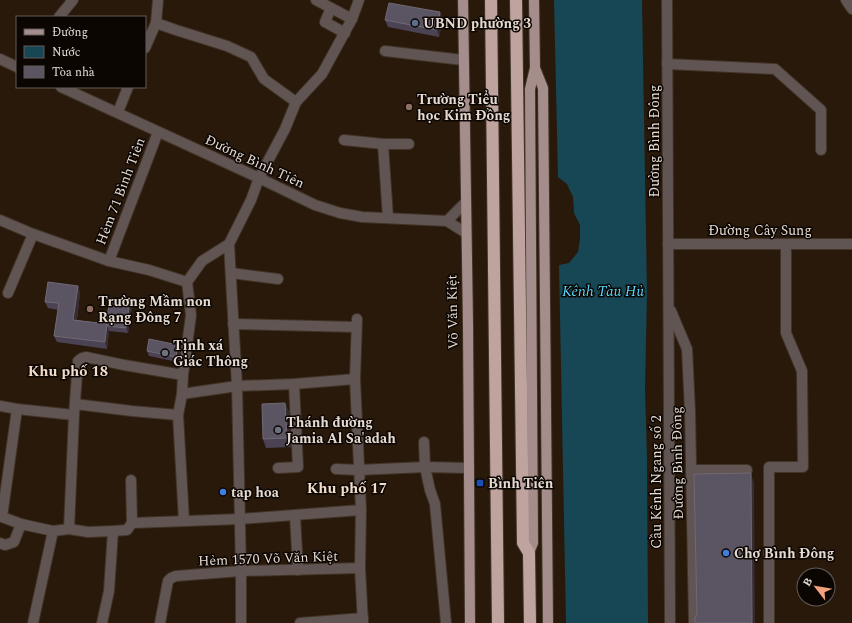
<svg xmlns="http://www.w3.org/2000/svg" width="852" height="623" viewBox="0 0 852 623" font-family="Spectral,serif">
  <rect width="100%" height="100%" fill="#28190b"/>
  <path fill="#174654" d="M554,0H642L647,293L645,389L647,459L648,623H566L559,265L569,263L578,252L580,239V225L574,213L573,197L567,184L558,177Z"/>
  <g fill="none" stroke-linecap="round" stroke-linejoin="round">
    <g stroke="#423427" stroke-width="12">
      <g id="minor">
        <path d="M316,0L352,19"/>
        <path d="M667,0L670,623"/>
        <path d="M846,0L852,9"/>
        <path d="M331,8L325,22L345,33"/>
        <path d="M59,17L73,0"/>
        <path d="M156,23L176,30L227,46L251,57L264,79L296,102"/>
        <path d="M145,48L156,23L158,0"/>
        <path d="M385,51L463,60"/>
        <path d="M0,59L17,67"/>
        <path d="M667,64L775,69L821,110V150"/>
        <path d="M61,87L259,178L315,205L340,213L362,217L447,221L466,233"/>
        <path d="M118,112L128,87"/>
        <path d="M344,140L383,144H409"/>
        <path d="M383,144L388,218"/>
        <path d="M0,220L33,234L109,261L149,270L187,282"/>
        <path d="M447,221L465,203"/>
        <path d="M668,244H852"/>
        <path d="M109,261L158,132"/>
        <path d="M231,273L278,279"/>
        <path d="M8,293L33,234"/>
        <path d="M671,311L687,349L690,411L694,623"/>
        <path d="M357,319L355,379L361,510L360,568L363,623"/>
        <path d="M233,324L356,327"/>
        <path d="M182,394L237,386L294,384L355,379"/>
        <path d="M75,404L132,411L178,415"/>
        <path d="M0,406L17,409L74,415"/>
        <path d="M17,409L2,517L21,524L53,531L69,529L88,532L113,531L127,530L132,523L240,519L361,510"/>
        <path d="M424,442L425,467L430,490L435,504L446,623"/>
        <path d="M278,468L298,467L294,384"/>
        <path d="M336,469L359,470L425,467L469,468"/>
        <path d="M691,470H747"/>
        <path d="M131,480L132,523"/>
        <path d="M295,515L298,570"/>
        <path d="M184,521L178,415L182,394L183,375L191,315L187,282L202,261L229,244"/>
        <path d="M69,529L74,415L78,361L82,358L86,357L124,365L183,375"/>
        <path d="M0,543L5,545L14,542L21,524"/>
        <path d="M33,623L53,531"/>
        <path d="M102,623L109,591L113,531"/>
        <path d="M160,623L168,581L171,578L176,576L241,571L360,568"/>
        <path d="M241,623V571L237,386L229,244L251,200L259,178L285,129L296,102L322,74L352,19L359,0"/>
        <path d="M300,623L363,618"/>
        <path d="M769,623V467H803L802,371L786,333V244"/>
      </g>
    </g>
    <g stroke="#423427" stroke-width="12">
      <g id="major">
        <path d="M463,0L468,324L470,623"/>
        <path d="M535,68L543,88L548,623"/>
        <path d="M529,553L533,543L530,89L535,68L534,0"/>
      </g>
    </g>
    <g stroke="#423427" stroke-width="14">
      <g id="highway">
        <path d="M491,0L498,623"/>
        <path d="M516,0L523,543L529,553L530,623"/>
      </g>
    </g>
    <use href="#minor" stroke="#605553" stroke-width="10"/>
    <use href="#major" stroke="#a48d8a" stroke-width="10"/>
    <use href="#highway" stroke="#bfa39f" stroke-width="12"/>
  </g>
  <g fill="#4b4354">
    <path d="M440,12L443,19L439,37L388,27L385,20Z"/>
    <path d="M78,286L80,293L77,320L106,324L132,306L128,333L109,331L107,349L57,342L54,336L58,310L48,308L45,302Z"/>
    <path d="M180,350L178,362L149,356L147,351Z"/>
    <path d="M285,403L289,412L291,447L266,448L263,439Z"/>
  </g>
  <g fill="#362c31">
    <path d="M440,12L443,19L439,37L437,30Z"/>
    <path d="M78,286L80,293L76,327L73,320Z"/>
    <path d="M130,301L132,306L128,333L126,328Z"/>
    <path d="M107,324L109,331L107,349L105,342Z"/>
    <path d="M178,345L180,350L178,362L176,357Z"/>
    <path d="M285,403L289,412L291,447L287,438Z"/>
    <path d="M751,473L754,483L755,623H752Z"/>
  </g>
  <g fill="#5b5462" stroke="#716974">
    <path d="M389,3L440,12L437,30L385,20Z"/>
    <path d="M48,282L78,286L73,320L107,324L105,342L54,336L59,303L45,302Z"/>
    <path d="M110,298L130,301L126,328L108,326L106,324Z"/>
    <path d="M149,339L178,345L176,357L147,351Z"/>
    <path d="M285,403L287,438L263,439L262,404Z"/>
    <path d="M751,473L752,623H695V618L697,614L694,474Z"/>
  </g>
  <circle fill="#5c6f8a" stroke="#0c0603" stroke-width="1.5" cx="415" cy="23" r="4"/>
  <g fill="#8d6e63" stroke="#0c0603" stroke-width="1.5">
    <circle cx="409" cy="107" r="4"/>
    <circle cx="90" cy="309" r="4"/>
  </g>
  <g fill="#6b7280" stroke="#0c0603" stroke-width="1.5">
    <circle cx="165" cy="353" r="4"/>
    <circle cx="278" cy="430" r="4"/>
  </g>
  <rect fill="#1a4fb4" stroke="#0c0603" stroke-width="1.5" x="476" y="479" width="8" height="8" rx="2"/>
  <g fill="#3f7fe0" stroke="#0c0603" stroke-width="1.5">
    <circle cx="223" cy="492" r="4"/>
    <circle cx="726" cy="553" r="4"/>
  </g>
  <g text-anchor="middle" stroke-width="3" stroke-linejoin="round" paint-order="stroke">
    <g font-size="14" font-weight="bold" fill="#e5dbd2" stroke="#0c0603" text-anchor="start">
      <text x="423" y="28">UBND phường 3</text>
      <text x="417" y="104">Trường Tiểu<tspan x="417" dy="16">học Kim Đồng</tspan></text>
      <text x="98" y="306">Trường Mầm non<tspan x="98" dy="16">Rạng Đông 7</tspan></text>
      <text x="173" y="350">Tịnh xá<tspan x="173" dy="16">Giác Thông</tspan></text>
      <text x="286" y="427">Thánh đường<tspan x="286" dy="16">Jamia Al Sa'adah</tspan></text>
      <text x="488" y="488">Bình Tiên</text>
      <text x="231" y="497">tap hoa</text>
      <text x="734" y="558">Chợ Bình Đông</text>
    </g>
    <g font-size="14" fill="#e5dbd2" stroke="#0c0603">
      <text transform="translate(654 141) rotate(-90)" y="5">Đường Bình Đông</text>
      <text transform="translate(255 161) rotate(25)" y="5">Đường Bình Tiên</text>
      <text transform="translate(120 191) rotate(-69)" y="5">Hẻm 71 Bình Tiên</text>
      <text x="760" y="235">Đường Cây Sung</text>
      <text transform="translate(452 312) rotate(-91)" y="5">Võ Văn Kiệt</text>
      <text transform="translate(677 463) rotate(-91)" y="5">Đường Bình Đông</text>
      <text transform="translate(656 482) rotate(-90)" y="5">Cầu Kênh Ngang số 2</text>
      <text transform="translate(268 558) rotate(-2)" y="5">Hẻm 1570 Võ Văn Kiệt</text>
    </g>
    <g font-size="15" font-style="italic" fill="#56d6fa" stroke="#0c0603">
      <text x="603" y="296">Kênh Tàu Hủ</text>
    </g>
    <g font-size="15" font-weight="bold" fill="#f1ddcb" stroke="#0c0603">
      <text x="68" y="376">Khu phố 18</text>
      <text x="347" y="493">Khu phố 17</text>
    </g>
  </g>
  <rect x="16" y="16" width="130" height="72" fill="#0c0603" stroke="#635b56"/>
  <rect x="24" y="29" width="20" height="6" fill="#a48d8a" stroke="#635b56"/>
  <text x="52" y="36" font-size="12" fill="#e5dbd2">Đường</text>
  <rect x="24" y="46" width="20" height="12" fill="#174654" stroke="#635b56"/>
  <text x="52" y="56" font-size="12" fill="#e5dbd2">Nước</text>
  <rect x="24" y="66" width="20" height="12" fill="#5b5462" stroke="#635b56"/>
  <text x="52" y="76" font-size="12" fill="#e5dbd2">Tòa nhà</text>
  <g transform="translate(816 587) rotate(301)"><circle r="19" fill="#0c0603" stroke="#635b56"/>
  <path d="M0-3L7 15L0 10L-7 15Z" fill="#f2a17e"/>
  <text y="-6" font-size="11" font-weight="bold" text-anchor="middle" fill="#e5dbd2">B</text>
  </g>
</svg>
